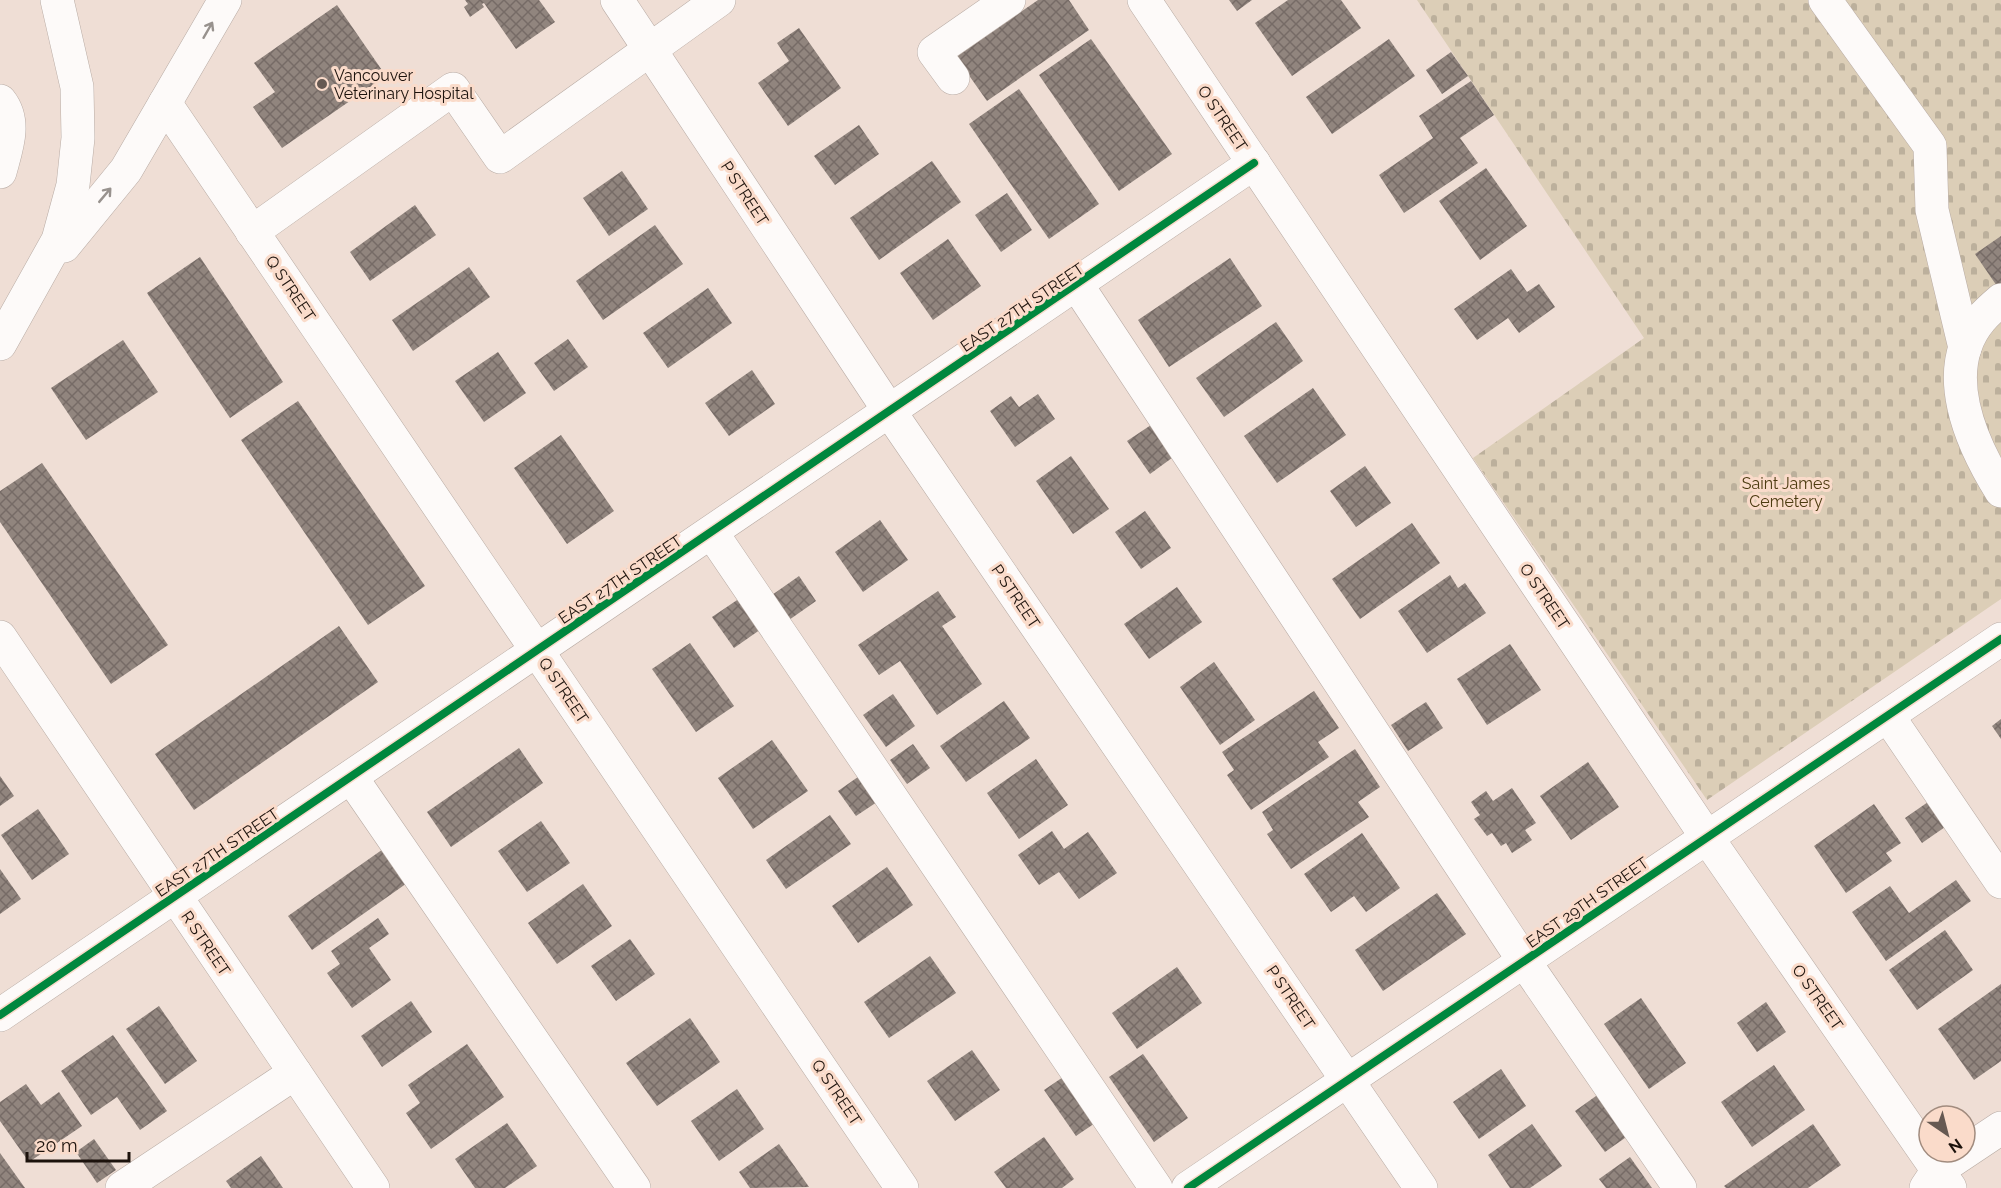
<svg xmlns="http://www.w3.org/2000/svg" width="2001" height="1188" viewBox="0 0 2001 1188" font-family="Raleway,sans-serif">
  <defs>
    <pattern id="cemetery-stones" width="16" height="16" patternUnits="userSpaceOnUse" patternTransform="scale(1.5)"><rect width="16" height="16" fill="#dcceb7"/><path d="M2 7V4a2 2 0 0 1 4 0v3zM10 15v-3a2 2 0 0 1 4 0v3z" fill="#bcb09c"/></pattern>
    <pattern id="building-cross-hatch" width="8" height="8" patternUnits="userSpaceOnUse" patternTransform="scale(1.5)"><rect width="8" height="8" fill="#91857e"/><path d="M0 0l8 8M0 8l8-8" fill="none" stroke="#766b66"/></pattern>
  </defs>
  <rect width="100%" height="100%" fill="#efded5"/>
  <path fill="url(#cemetery-stones)" d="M1417,0H2001V599L1707,800L1473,458L1644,338Z"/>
  <g fill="url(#building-cross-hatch)">
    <path d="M465,0H539L555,22L516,49L484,3L482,4L484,7L470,17L464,7L468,4Z"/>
    <path d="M1038,0H1069L1089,30L987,101L956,57Z"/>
    <path d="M1229,0H1252L1237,11Z"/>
    <path d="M1288,0H1341L1361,28L1292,76L1255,23Z"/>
    <path d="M337,5L386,76L282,148L253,107L275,92L254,63Z"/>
    <path d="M799,28L841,88L788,126L758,83L789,61L777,43Z"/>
    <path d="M1091,39L1172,154L1119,191L1039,75Z"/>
    <path d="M1389,39L1415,76L1332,134L1306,97Z"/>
    <path d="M1451,52L1468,76L1442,94L1426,70Z"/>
    <path d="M1471,81L1494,115L1460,138L1478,163L1404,213L1379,175L1433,138L1419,116Z"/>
    <path d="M1019,89L1099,204L1049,239L969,124Z"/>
    <path d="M859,125L879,154L835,185L814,156Z"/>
    <path d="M932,161L961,202L879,260L850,218Z"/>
    <path d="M1486,168L1527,226L1480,260L1439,201Z"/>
    <path d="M622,171L648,209L609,236L583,198Z"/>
    <path d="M1007,193L1032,230L1001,252L975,215Z"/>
    <path d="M415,205L436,235L370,281L350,252Z"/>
    <path d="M655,225L683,264L603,320L576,281Z"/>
    <path d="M2001,236V288L1999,289L1975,254Z"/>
    <path d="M948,239L981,286L933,320L900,273Z"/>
    <path d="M200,257L283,382L230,418L147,293Z"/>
    <path d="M1230,258L1262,306L1169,367L1138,320Z"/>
    <path d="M469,267L490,297L413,351L392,320Z"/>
    <path d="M1511,269L1527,292L1539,284L1555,307L1519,333L1508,318L1477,340L1454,309Z"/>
    <path d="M708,288L732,323L668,368L643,333Z"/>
    <path d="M1276,322L1303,361L1224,417L1196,378Z"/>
    <path d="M568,339L588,367L554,391L534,363Z"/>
    <path d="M123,340L158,392L86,440L51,388Z"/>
    <path d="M498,352L526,393L484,422L455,381Z"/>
    <path d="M752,370L775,404L729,436L705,403Z"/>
    <path d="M1313,388L1346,435L1277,483L1244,436Z"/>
    <path d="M1038,394L1055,419L1015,447L990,411L1011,396L1019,407Z"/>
    <path d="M298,401L425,586L368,625L241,440Z"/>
    <path d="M1154,423L1176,455L1150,474L1127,441Z"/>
    <path d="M561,435L614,511L567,544L514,468Z"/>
    <path d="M1071,456L1109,509L1073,534L1036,481Z"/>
    <path d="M42,463L168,645L111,684L0,522V491Z"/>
    <path d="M1365,466L1391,503L1356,527L1330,491Z"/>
    <path d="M1145,511L1171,548L1141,569L1115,532Z"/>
    <path d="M880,520L908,560L863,592L835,552Z"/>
    <path d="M1412,523L1440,563L1360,619L1332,579Z"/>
    <path d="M1450,575L1458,588L1465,583L1486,613L1427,653L1398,611Z"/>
    <path d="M799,576L816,601L789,620L772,595Z"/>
    <path d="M1177,587L1202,622L1149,659L1124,624Z"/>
    <path d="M938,591L956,617L942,626L982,684L937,715L900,661L879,675L858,645Z"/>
    <path d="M746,594L767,625L734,648L712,617Z"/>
    <path d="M339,626L378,682L194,810L155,754Z"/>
    <path d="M690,643L734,706L696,732L652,669Z"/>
    <path d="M1510,644L1541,690L1487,725L1457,679Z"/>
    <path d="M1214,662L1255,720L1220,745L1180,687Z"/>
    <path d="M1314,691L1339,728L1318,742L1329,757L1251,810L1227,775L1234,770L1222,752Z"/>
    <path d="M893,694L915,726L886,747L863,715Z"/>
    <path d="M1004,701L1030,738L966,782L940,746Z"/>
    <path d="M1426,702L1443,728L1408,751L1391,725Z"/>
    <path d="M2001,719V739L1992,726Z"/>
    <path d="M772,740L808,791L753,829L718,778Z"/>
    <path d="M913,744L930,768L907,784L890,760Z"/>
    <path d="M519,748L543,783L451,847L427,812Z"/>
    <path d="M1355,749L1380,787L1358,802L1369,817L1291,869L1267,834L1273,830L1262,812Z"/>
    <path d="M1036,759L1068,805L1019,839L987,793Z"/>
    <path d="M1588,762L1619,807L1571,840L1540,796Z"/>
    <path d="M865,772L883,798L856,816L838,791Z"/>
    <path d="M0,776L14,796L0,806Z"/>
    <path d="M1512,788L1536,823L1525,830L1532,840L1512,853L1506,843L1501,846L1492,833L1487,836L1474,819L1480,815L1471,802L1486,791L1493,801Z"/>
    <path d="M1928,802L1945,827L1922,843L1905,818Z"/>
    <path d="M1874,804L1901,843L1886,853L1892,861L1846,893L1814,846Z"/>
    <path d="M38,809L69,854L32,880L1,835Z"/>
    <path d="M830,815L851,844L786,889L766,860Z"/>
    <path d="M541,821L570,863L527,892L498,851Z"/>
    <path d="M1052,831L1064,849L1088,832L1117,873L1079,899L1059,872L1039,885L1018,855Z"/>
    <path d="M1362,833L1400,888L1366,912L1354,896L1331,912L1304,874Z"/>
    <path d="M386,847L410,881L312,950L288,916Z"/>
    <path d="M887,867L913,905L858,943L832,906Z"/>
    <path d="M0,869L21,899L0,914Z"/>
    <path d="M1956,880L1971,901L1886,961L1852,912L1890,886L1909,913Z"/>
    <path d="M583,884L612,926L557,964L528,923Z"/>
    <path d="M1437,893L1466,934L1383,991L1355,950Z"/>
    <path d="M378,918L389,934L369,948L391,980L352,1008L327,973L340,964L331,951Z"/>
    <path d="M1945,930L1973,970L1917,1010L1889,970Z"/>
    <path d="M630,939L655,974L616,1001L591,966Z"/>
    <path d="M930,956L956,993L889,1038L864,1002Z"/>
    <path d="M1177,967L1202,1003L1137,1049L1112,1013Z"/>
    <path d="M2001,984V1061L1974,1080L1938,1029Z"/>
    <path d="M1641,998L1686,1063L1649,1089L1604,1024Z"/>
    <path d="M411,1001L432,1032L382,1067L361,1036Z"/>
    <path d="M1766,1002L1786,1032L1757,1052L1737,1023Z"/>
    <path d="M159,1006L197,1061L165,1084L126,1029Z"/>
    <path d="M690,1018L720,1062L657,1106L626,1063Z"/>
    <path d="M113,1035L167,1111L140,1130L117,1097L91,1115L61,1071Z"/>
    <path d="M467,1044L504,1097L431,1149L406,1113L420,1103L408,1085Z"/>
    <path d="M972,1050L1000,1090L955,1121L927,1081Z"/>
    <path d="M1143,1054L1188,1118L1154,1142L1109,1077Z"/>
    <path d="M1774,1065L1805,1110L1752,1147L1721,1102Z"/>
    <path d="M1501,1069L1526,1106L1479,1139L1453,1102Z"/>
    <path d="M1072,1071L1104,1117L1076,1136L1044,1090Z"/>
    <path d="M26,1084L41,1105L59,1092L82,1126L29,1162L0,1121V1102Z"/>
    <path d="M737,1089L764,1129L719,1161L691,1121Z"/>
    <path d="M1603,1091L1632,1133L1605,1152L1575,1111Z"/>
    <path d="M507,1123L537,1166L505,1188H475L455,1159Z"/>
    <path d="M1532,1124L1562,1166L1530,1188H1510L1488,1155Z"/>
    <path d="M1813,1124L1841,1165L1808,1188H1726L1724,1186Z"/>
    <path d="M1044,1137L1074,1179L1062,1188H1006L994,1172Z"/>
    <path d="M94,1139L116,1170L97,1183L76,1152Z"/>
    <path d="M779,1144L809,1187L750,1188L739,1172Z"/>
    <path d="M0,1153L25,1188H0Z"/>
    <path d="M261,1156L283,1188H231L226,1181Z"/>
    <path d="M1630,1157L1652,1188H1606L1599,1179Z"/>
  </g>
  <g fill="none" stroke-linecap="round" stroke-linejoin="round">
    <g stroke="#b8aba4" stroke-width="34">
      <g id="minor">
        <path d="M617,0L890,412L1421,1188"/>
        <path d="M1144,0L1706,836L1950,1188"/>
        <path d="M1825,0L1930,146L1932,210L1965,348"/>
        <path d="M953,78L934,52L1009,0"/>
        <path d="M0,101C17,122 6,149 0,172"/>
        <path d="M165,103L902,1188"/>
        <path d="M252,232L453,89L500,157L719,0"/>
        <path d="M64,246L126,170L225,0"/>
        <path d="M1077,285L1524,961L1680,1188"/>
        <path d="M2001,300C1994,306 1987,312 1981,319C1938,370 1971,443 2001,491"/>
        <path d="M0,344L58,240L73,185L78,138L77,87L57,0"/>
        <path d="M712,533L1156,1188"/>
        <path d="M0,637L373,1188"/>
        <path d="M1888,716L2001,882"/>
        <path d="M351,777L634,1188"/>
        <path d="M0,1015L1254,163"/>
        <path d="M122,1188L295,1073"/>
        <path d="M1188,1188L2001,639"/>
        <path d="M1926,1188L1938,1170L2001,1128"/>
      </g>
    </g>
    <use href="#minor" stroke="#fdfaf9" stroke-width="33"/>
    <g stroke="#fadbca" stroke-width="11">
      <g id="cycleway">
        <path d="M0,1015L1254,163"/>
        <path d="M1188,1188L2001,639"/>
      </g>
    </g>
    <use href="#cycleway" stroke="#00873e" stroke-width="8"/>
  </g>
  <defs><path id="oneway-shaft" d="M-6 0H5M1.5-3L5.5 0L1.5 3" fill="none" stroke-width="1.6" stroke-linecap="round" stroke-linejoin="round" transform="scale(1.5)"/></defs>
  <g stroke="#98928e">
    <use href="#oneway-shaft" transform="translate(208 30) rotate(-60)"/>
    <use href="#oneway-shaft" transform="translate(105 195) rotate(-50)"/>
  </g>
  <circle fill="#665952" stroke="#fadbca" stroke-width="2" cx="322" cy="84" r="6"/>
  <g text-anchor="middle" stroke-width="6" stroke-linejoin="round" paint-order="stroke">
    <g font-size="16" fill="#1c120c" stroke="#fadbca" text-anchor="start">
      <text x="334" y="81">Vancouver<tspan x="334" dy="18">Veterinary Hospital</tspan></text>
    </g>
    <g font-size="16" fill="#1c120c" stroke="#fadbca">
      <text transform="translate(1223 118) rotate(56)" y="6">O STREET</text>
      <text transform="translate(745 193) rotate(57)" y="6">P STREET</text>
      <text transform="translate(291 288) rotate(56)" y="6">Q STREET</text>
      <text transform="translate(1022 307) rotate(-34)" y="6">EAST 27TH STREET</text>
      <text transform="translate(620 579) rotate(-34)" y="6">EAST 27TH STREET</text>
      <text transform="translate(1016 596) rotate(56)" y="6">P STREET</text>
      <text transform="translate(1545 596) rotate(56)" y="6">O STREET</text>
      <text transform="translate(564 690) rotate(56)" y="6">Q STREET</text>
      <text transform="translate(217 852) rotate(-34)" y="6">EAST 27TH STREET</text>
      <text transform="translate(1587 902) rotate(-35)" y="6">EAST 29TH STREET</text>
      <text transform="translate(206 943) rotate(56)" y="6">R STREET</text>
      <text transform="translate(1291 997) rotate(56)" y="6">P STREET</text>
      <text transform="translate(1818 997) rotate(55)" y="6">O STREET</text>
      <text transform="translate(837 1092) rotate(56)" y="6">Q STREET</text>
    </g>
    <g font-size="16" fill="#4c3b10" stroke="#fadbca">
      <text x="1786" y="489">Saint James<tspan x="1786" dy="18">Cemetery</tspan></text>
    </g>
  </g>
  <g transform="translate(1947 1134) rotate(145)"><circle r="28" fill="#fadbca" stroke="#a18b7e" stroke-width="1.5"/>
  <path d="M0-4.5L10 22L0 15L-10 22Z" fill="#665952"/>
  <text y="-9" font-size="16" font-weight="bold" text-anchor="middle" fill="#1c120c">N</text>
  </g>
  <path d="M27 1152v9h102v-9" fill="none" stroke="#1c120c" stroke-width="3"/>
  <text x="36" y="1152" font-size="18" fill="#1c120c" stroke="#fadbca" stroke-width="4.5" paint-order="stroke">20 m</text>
</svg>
